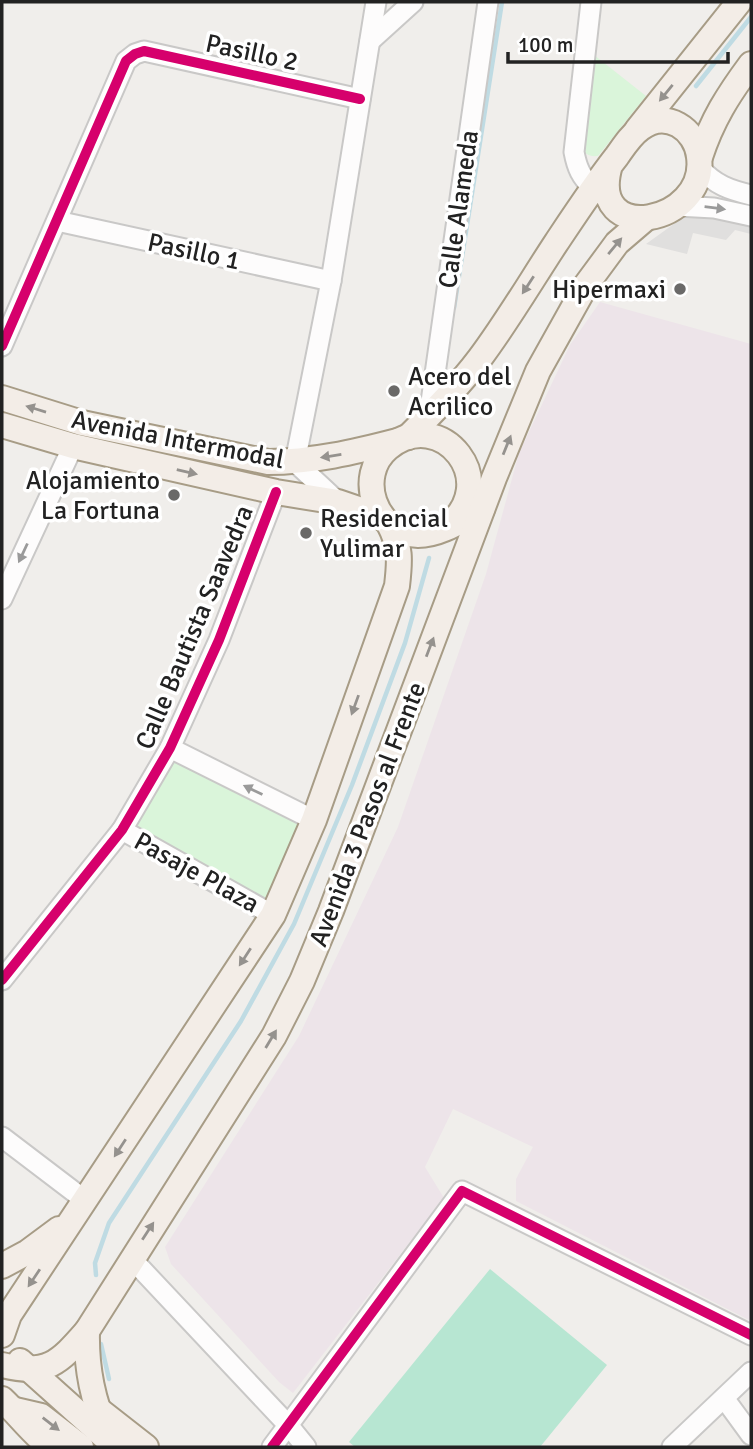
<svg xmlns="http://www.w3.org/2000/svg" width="753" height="1449" viewBox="0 0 753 1449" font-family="Signika,sans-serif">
  <rect width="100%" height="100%" fill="#f0eeeb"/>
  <path fill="#ede4e9" d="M600,302L751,344V1321L516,1201V1179L533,1147L453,1109L425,1167L444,1198L293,1393L279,1382L171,1264L165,1247L299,1036L398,827L486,574L519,453L570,345Z"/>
  <g fill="#daf5da">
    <path d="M589,51L646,96L598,156C588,157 584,153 579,145Z"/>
    <path d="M173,753L302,822L267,897L260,899L131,826Z"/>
  </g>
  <path fill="#b7e6d2" d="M490,1269L607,1365L540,1447H355L349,1442Z"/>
  <path fill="#e0dfde" d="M692,211L751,223V234L735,230L726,240L693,233L687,254L646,244Z"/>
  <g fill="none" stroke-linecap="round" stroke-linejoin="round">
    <g stroke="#bfdbe3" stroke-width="4.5">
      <path d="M696,86L751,17"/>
      <path d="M454,308L502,2"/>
      <path d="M96,1275L95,1263L109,1223L241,1021L294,924L352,785L405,643L429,558"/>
      <path d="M101,1344L109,1379"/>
    </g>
    <g stroke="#c9c8c7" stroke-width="23">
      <g id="minor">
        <path d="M591,2L574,152C577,168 581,177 593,188"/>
        <path d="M370,41L413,2"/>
        <path d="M700,168C715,185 730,190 751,195"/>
        <path d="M677,206L714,208L751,216"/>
        <path d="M57,221L331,281"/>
        <path d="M2,346L126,61L135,54L144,51L360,99"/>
        <path d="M429,416L488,2"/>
        <path d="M338,502L295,462L331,281L376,2"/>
        <path d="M2,599L73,446"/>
        <path d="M170,748L314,820"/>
        <path d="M122,830L273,915"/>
        <path d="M2,980L122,830L170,748L219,640L276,492"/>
        <path d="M2,1137L86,1201"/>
        <path d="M131,1258L289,1426L306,1447"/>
        <path d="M724,1398L751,1435"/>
        <path d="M272,1447L462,1191L751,1335"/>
        <path d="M672,1447L751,1372"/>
      </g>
    </g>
    <g stroke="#a79c86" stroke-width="28">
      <g id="major">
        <path d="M637,130L739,2"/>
        <path d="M700,157C712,120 728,95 751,64"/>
        <path d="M2,398L82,423L268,462C312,462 355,452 397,441"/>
        <path d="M2,425L73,446L276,492L338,502L382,517"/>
        <path d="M408,437C433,412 459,386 480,358C507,322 531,281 556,243C576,213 595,184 617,156C624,146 631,135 641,128C666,109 696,129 699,157C708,224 586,248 610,165"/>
        <path d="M445,528C505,483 441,404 388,448C355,476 375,534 418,535C441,535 463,519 482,509"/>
        <path d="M2,1266L28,1252L59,1229"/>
        <path d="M87,1331C86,1369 93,1401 108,1436"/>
        <path d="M2,1335L9,1315L273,915L314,820L397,586C400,560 401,547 389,524"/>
        <path d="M20,1361L116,1447"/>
        <path d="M2,1365C47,1376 59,1363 87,1331L274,1036L302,981L331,911L494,478L538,371L586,285L617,243L645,219"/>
        <path d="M2,1399C19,1415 31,1432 50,1447"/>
        <path d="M15,1410L41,1416L81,1447"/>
        <path d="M100,1411L146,1447"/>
      </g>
    </g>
    <use href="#minor" stroke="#fdfcfc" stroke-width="19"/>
    <use href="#major" stroke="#f3ede7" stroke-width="24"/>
    <g stroke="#fff" stroke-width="15">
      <g id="cycleway">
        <path d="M2,346L126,61L135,54L144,51L360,99"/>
        <path d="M2,980L122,830L170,748L219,640L276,492"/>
        <path d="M272,1447L462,1191L751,1335"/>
      </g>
    </g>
    <use href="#cycleway" stroke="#d6006c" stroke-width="10"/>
  </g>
  <defs><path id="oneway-solid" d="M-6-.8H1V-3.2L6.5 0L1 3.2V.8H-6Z" transform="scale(1.75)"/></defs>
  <g fill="#95928e">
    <use href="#oneway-solid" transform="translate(666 93) rotate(129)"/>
    <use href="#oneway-solid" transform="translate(615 246) rotate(-50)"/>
    <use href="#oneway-solid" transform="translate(528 285) rotate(123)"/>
    <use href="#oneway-solid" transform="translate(36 409) rotate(-163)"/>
    <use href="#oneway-solid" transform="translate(507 445) rotate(-68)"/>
    <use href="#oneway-solid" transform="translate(331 456) rotate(171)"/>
    <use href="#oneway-solid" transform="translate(187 472) rotate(13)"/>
    <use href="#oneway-solid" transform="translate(430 647) rotate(-69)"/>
    <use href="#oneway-solid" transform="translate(355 705) rotate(110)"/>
    <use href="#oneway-solid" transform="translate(245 957) rotate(123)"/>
    <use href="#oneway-solid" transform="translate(271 1039) rotate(-59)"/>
    <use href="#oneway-solid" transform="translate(120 1148) rotate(123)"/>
    <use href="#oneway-solid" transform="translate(148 1231) rotate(-57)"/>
    <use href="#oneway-solid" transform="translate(34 1278) rotate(124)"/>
    <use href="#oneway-solid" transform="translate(51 1424) rotate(38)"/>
  </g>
  <g fill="#9a9a9a">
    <use href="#oneway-solid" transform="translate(715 208) rotate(7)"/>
    <use href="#oneway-solid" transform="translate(23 553) rotate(115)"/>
    <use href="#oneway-solid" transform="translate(253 790) rotate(-154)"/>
  </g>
  <g fill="#6a6968" stroke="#fff" stroke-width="2.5">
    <circle cx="680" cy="289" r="7"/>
    <circle cx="394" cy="391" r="7"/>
    <circle cx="174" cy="495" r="7"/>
    <circle cx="306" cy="533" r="7"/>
  </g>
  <g text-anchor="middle" stroke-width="7" stroke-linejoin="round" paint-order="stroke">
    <g font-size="26" fill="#222" stroke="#fff">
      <text transform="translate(252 52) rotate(12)" y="9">Pasillo 2</text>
      <text transform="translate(458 209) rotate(-82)" y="9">Calle Alameda</text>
      <text transform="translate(194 251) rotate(12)" y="9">Pasillo 1</text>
      <text transform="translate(178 439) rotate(11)" y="9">Avenida Intermodal</text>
      <text transform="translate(194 627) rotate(-67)" y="9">Calle Bautista Saavedra</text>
      <text transform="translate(367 814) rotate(-69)" y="9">Avenida 3 Pasos al Frente</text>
      <text transform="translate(197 872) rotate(29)" y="9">Pasaje Plaza</text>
    </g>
    <g font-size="26" fill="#222" stroke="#fff" text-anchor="end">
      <text x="666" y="298">Hipermaxi</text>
      <text x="408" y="385" text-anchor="start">Acero del<tspan x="408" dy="30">Acrilico</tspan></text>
      <text x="160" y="489">Alojamiento<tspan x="160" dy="30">La Fortuna</tspan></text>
      <text x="320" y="527" text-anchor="start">Residencial<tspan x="320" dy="30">Yulimar</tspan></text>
    </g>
  </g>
  <rect width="753" height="1449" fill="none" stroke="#222222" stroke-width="7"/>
  <path d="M508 52v10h220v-10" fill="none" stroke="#222222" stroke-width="3.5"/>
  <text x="518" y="52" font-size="21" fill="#222222" stroke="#ffffff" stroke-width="5" paint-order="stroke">100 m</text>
</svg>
